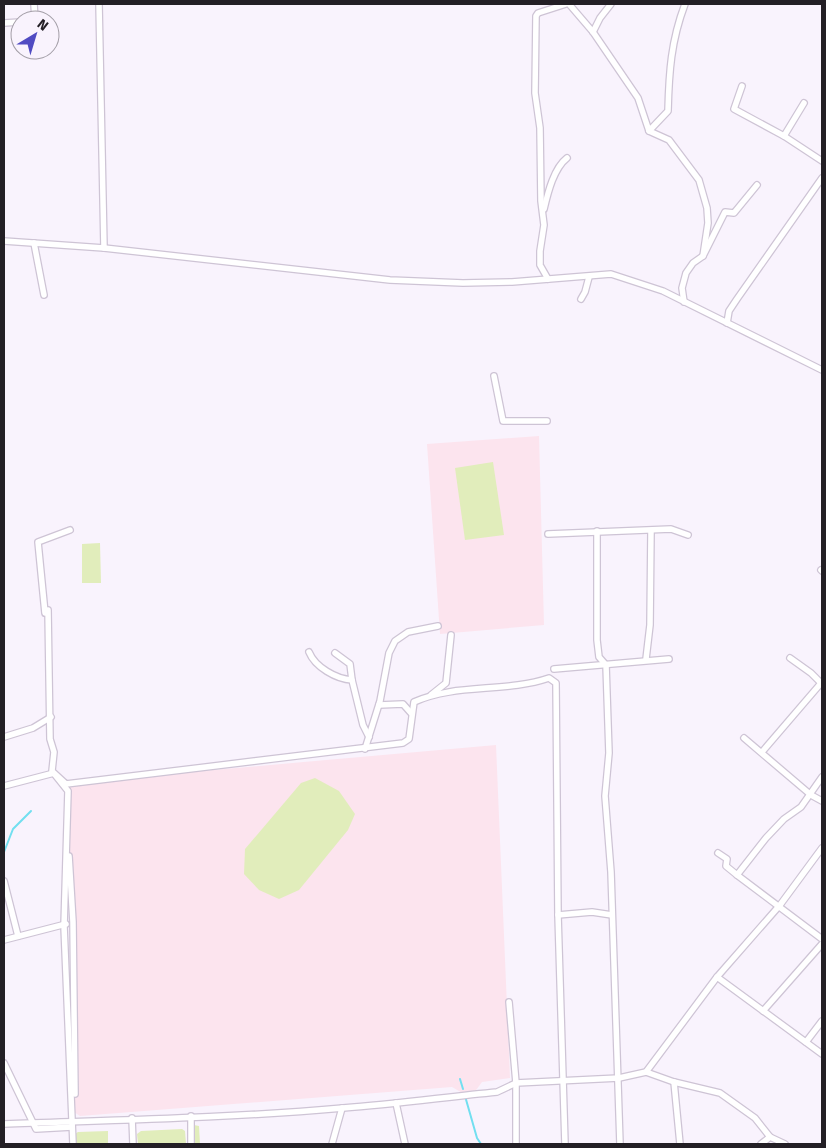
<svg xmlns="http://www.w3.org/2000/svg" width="826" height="1148" viewBox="0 0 826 1148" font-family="'Fira Sans',sans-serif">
  <rect width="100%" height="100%" fill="#f9f3fd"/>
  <g fill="#fce4ee">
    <path d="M539,436L544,625L440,634L427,444Z"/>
    <path d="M496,745L510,1078L482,1082L474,1093L464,1094L452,1087L80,1116L74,1112L66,783Z"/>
  </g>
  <g fill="#e1edbb">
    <path d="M493,462L504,535L465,540L455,468Z"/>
    <path d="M100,543L101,583H82V544Z"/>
    <path d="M315,778L339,791L355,814L348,830L299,890L279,899L259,890L244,874L245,849L301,783Z"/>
    <path d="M194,1125L199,1126L200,1144H195Z"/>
    <path d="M182,1129L185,1131L186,1144H138L137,1134L141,1131Z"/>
    <path d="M108,1131V1144H76L75,1134L78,1132Z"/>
  </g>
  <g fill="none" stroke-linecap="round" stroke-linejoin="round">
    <g stroke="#72dff0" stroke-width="2">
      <path d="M4,852L13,829L31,811"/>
      <path d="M460,1079L463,1089"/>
      <path d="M465,1096L477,1138L481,1144"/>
    </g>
    <g stroke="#cec4d5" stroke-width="8">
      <g id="minor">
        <path d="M99,4L104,248"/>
        <path d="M569,4L593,32L638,98L649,131"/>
        <path d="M685,4C671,41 669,72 668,111L649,131L669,140L699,180L707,208L708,223L703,256"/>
        <path d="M33,20H35L34,4"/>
        <path d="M4,23L20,22"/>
        <path d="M593,32L600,18L611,4"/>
        <path d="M742,86L734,109L784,136"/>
        <path d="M804,103L784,136L822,161"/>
        <path d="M544,209C548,192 554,168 567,158"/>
        <path d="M4,241L104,248L390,280L463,283L512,282L611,274L663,291L822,370"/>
        <path d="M34,243L44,295"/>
        <path d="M548,279L540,265V251L544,225L541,201L540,128L535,93L536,16L538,13L566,4"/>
        <path d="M581,299L585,292L589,277"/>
        <path d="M684,302L682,288L686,273L693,263L703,256L725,212L734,213L757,185"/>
        <path d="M727,323L729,311L737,299L822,178"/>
        <path d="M494,376L503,421H547"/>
        <path d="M597,531V640L599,657L606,665L609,753L605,796L611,872L620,1144"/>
        <path d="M548,534L671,529L688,535"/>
        <path d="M821,570L822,571"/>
        <path d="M48,610L50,739L54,752L52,771L68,791L64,926L73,1144"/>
        <path d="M45,613L38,542L70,530"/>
        <path d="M309,652C315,667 336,679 352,680L363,725L369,737"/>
        <path d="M335,653L350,664L352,680"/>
        <path d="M790,658L811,673L822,684"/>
        <path d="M646,659L650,625L651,531"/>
        <path d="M554,669L669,659"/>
        <path d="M431,695L446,683L451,635"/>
        <path d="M379,705L403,704L411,713"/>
        <path d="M4,737L33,728L51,717"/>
        <path d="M744,738L811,795L822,801"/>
        <path d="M365,749L380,701L389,653L395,641L408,632L438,626"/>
        <path d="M762,752L822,682"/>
        <path d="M4,786L54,773L66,784L403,743L409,739L414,702C456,683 505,693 549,678L556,683L558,915L565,1144"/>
        <path d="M718,853L727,859L726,866L737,875L822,939"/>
        <path d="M69,856L73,922L75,1094"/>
        <path d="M737,875L766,838L784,819L801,807L822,777"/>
        <path d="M4,881L18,936"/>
        <path d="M558,915L592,912L612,915"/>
        <path d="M4,940L66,924"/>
        <path d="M717,977L822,1054"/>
        <path d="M509,1002L516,1083V1144"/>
        <path d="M763,1011L822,944"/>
        <path d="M806,1042L822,1021"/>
        <path d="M4,1063L36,1129L72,1127"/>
        <path d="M646,1072L674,1082L720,1093L755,1118L770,1137L785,1144"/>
        <path d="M674,1082L680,1144"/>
        <path d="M396,1103L405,1144"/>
        <path d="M132,1118L133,1144"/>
        <path d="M4,1124C117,1120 231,1118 343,1108C395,1104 446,1097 497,1092L516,1083L619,1078L646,1072L717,977L780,905L822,848"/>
        <path d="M191,1144V1116"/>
        <path d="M332,1144L342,1108"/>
        <path d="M761,1144L770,1137"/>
      </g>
    </g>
    <use href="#minor" stroke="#fff" stroke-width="5.5"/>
  </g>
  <rect width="826" height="1148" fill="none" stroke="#231f25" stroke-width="10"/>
  <g transform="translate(35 35) rotate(38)"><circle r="24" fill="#f9f3fd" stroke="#a39ea7"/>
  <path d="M0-4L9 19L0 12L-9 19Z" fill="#504bc2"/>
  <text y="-8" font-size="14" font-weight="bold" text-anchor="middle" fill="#231f25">N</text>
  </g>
</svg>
